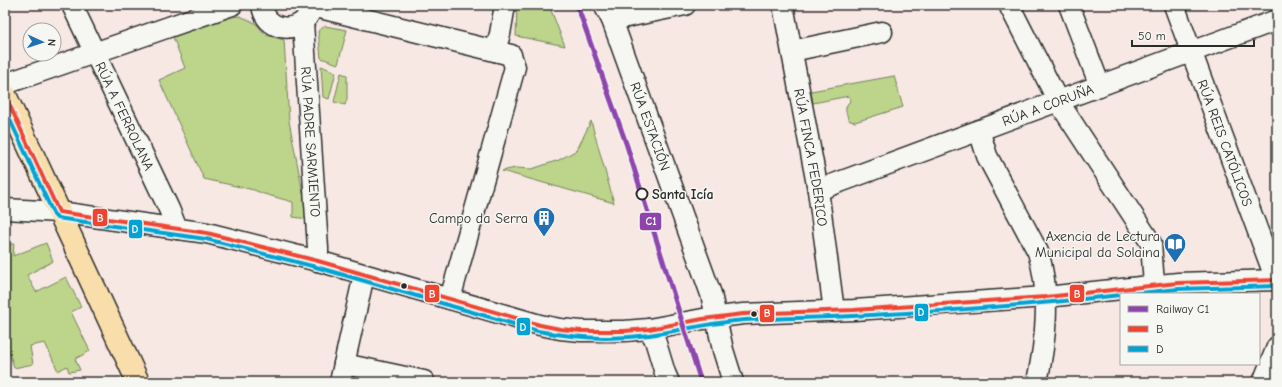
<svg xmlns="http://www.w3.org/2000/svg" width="1282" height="387" viewBox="0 0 1282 387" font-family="'Comic Neue',sans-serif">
  <rect width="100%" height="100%" fill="#f7e8e4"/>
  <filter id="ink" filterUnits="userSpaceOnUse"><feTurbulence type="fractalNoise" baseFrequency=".025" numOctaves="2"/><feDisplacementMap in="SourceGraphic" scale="8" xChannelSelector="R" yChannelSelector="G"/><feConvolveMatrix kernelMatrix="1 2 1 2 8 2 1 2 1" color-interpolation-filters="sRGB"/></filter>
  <g filter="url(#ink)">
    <g fill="#bdd58b" stroke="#74805b">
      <path d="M517,5H549L565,46L516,36Z"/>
      <path d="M240,16L255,23L266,35L284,40L289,121L308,219L293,217V202L264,194L254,190L204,179L159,80L185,68L173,37L232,17Z"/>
      <path d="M325,26L347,30L338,64L321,58L318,31Z"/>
      <path d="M321,66L336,72L329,99L323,97Z"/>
      <path d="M341,73L347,75V99L345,105L334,102Z"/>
      <path d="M894,76L903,107L855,122L850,121C846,114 843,108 850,101L849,96L813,103L811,91Z"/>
      <path d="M591,121L614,203L502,171L515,168L532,169L559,160L577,150Z"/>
      <path d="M46,243L53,261L27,275L36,292L66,277L81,307L71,312L90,351L75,359L80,370L69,372L67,366L58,371L45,343L30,346L33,364L14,368L9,351H5V252L6,244H14L13,256Z"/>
    </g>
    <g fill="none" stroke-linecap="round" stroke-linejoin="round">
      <g stroke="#2b2b2b" stroke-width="23">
        <g id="minor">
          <path id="s1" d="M72,5L169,209L177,229"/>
          <path d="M262,5C265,32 298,35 310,13"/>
          <path id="s2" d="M604,5L612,20L711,294L723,350L733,382"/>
          <path id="s3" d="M783,5L818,190L834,311"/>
          <path d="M1009,5L1058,101L1151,243L1154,285"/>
          <path d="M1069,5L1100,86"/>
          <path id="s4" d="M1174,5L1276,280"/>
          <path d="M312,6L495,51"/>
          <path d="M612,20L685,5"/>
          <path id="s5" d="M303,23L318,248V261"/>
          <path d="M792,51L882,32"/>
          <path d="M5,84L232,5"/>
          <path d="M979,130L987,156L1038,252C1051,295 1046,340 1037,382"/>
          <path id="s6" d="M818,190L1277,20"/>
          <path d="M5,209L59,212L207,233L318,261L540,325L560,329L581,331H624L649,329L703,319L743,314L854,310L1046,297L1178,283L1277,280"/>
          <path d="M450,299L515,67L511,55L495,51L500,34L505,5"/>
          <path d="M649,329L655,340L665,373L669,382"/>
          <path d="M344,364L424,381"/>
          <path d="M340,382L364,275"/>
          <path d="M1263,382L1277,347"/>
        </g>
      </g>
      <g stroke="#2b2b2b" stroke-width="25">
        <path id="major" d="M5,95L138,382"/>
      </g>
      <use href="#minor" stroke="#f6f6f2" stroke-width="20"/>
      <use href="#major" stroke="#f9deab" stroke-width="22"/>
      <g stroke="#f6f6f2" stroke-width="7">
        <path id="bus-1" d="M5,95L59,212L207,233L318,261L540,325L560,329L581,331H624L649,329L703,319L743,314L854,310L1046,297L1178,283L1277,280"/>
      </g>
      <g stroke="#f6f6f2" stroke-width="7">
        <g id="bus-2">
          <path d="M5,109L54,215L57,218L206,239L316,267L538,331C574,338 613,340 649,335C681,331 712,322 745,320C781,318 817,318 853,316C943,312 1032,305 1121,295"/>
          <path d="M1131,294L1178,289L1277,286"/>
        </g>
      </g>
      <use href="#bus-1" stroke="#ef4430" stroke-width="4"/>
      <use href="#bus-2" stroke="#00a3d4" stroke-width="4"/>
      <g stroke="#f6f6f2" stroke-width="8">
        <path id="rail-1" d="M577,5L627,146L701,382"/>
      </g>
      <use href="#rail-1" stroke="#8e44ad" stroke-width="5"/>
    </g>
  </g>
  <defs>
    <g id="building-pin" transform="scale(1.15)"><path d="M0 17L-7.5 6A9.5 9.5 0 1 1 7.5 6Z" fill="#1f6fb2" stroke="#f6f6f2"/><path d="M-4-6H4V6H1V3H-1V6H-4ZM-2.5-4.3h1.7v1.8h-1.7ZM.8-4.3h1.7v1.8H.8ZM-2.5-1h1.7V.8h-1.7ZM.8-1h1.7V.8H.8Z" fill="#fff"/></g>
    <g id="library-pin" transform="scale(1.15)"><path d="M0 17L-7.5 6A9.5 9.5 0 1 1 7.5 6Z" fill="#1f6fb2" stroke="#f6f6f2"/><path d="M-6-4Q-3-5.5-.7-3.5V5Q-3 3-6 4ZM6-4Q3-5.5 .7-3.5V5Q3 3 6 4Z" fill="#fff"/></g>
  </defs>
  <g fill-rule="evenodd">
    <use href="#building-pin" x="544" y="218"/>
    <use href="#library-pin" x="1175" y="244"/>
  </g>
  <circle fill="#f6f6f2" stroke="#2b2b2b" stroke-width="2" cx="642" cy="194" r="5.5"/>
  <g fill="#2b2b2b" stroke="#f6f6f2" stroke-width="1.5">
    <circle cx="404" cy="286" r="3.5"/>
    <circle cx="754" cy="314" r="3.5"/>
  </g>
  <g text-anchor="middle" stroke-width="3" stroke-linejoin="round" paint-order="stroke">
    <g font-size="14" fill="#2b2b2b" stroke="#f6f6f2">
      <text dy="5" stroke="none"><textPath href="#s6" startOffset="245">RÚA A CORUÑA</textPath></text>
      <text dy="5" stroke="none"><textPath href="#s1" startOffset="123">RÚA A FERROLANA</textPath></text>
      <text dy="5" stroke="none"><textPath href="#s2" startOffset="130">RÚA ESTACIÓN</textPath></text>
      <text dy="5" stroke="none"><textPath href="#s5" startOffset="119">RÚA PADRE SARMIENTO</textPath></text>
      <text dy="5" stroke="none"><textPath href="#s4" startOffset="147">RÚA REIS CATÓLICOS</textPath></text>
      <text dy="5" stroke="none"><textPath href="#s3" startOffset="155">RÚA FINCA FEDERICO</textPath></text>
    </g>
    <g font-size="14" font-weight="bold" fill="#2b2b2b" stroke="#f6f6f2" text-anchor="start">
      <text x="652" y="199">Santa Icía</text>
    </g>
    <g font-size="14" fill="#2b2b2b" stroke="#f6f6f2" text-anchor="end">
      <text x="528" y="223">Campo da Serra</text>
      <text x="1160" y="241">Axencia de Lectura<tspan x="1160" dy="16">Municipal da Solaina</tspan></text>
    </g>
  </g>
  <g stroke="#f6f6f2" stroke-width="1.5">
    <rect x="92" y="208" width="16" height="19" rx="4" fill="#ef4430"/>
    <rect x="639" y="212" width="23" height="19" rx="4" fill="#8e44ad"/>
    <rect x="128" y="219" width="15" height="20" rx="4" fill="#00a3d4"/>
    <rect x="1069" y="284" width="16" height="19" rx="4" fill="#ef4430"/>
    <rect x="424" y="284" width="16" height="19" rx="4" fill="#ef4430"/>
    <rect x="914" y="303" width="15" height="19" rx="4" fill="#00a3d4"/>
    <rect x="759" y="304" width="16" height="19" rx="4" fill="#ef4430"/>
    <rect x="516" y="317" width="15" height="19" rx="4" fill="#00a3d4"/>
  </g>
  <g font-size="11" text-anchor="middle" font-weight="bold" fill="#fff">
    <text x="100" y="222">B</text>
    <text x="651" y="225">C1</text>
    <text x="135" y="233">D</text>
    <text x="1077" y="298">B</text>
    <text x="432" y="298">B</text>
    <text x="921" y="316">D</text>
    <text x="767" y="317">B</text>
    <text x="523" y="331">D</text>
  </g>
  <rect width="1282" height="387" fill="none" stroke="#f6f6f2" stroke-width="20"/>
  <rect x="10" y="10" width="1262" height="367" fill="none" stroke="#2b2b2b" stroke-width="1.5" filter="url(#ink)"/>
  <rect x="1120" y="293" width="140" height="72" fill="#f6f6f2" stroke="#a5a5a2"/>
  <rect x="1128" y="306" width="20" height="6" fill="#8e44ad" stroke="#a5a5a2"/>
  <text x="1156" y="313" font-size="12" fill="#2b2b2b">Railway C1</text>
  <rect x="1128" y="326" width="20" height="6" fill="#ef4430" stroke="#a5a5a2"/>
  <text x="1156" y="333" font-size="12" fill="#2b2b2b">B</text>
  <rect x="1128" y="346" width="20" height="6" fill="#00a3d4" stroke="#a5a5a2"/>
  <text x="1156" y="353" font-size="12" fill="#2b2b2b">D</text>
  <g transform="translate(42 42) rotate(93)"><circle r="19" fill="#f6f6f2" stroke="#a5a5a2"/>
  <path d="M0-3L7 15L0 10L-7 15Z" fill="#1f6fb2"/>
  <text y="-6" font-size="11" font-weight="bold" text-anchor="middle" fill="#2b2b2b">N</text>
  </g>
  <path d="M1132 40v6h122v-6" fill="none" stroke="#2b2b2b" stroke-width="2"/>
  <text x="1138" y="40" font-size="12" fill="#2b2b2b" stroke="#f6f6f2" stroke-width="3" paint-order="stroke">50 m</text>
</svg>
